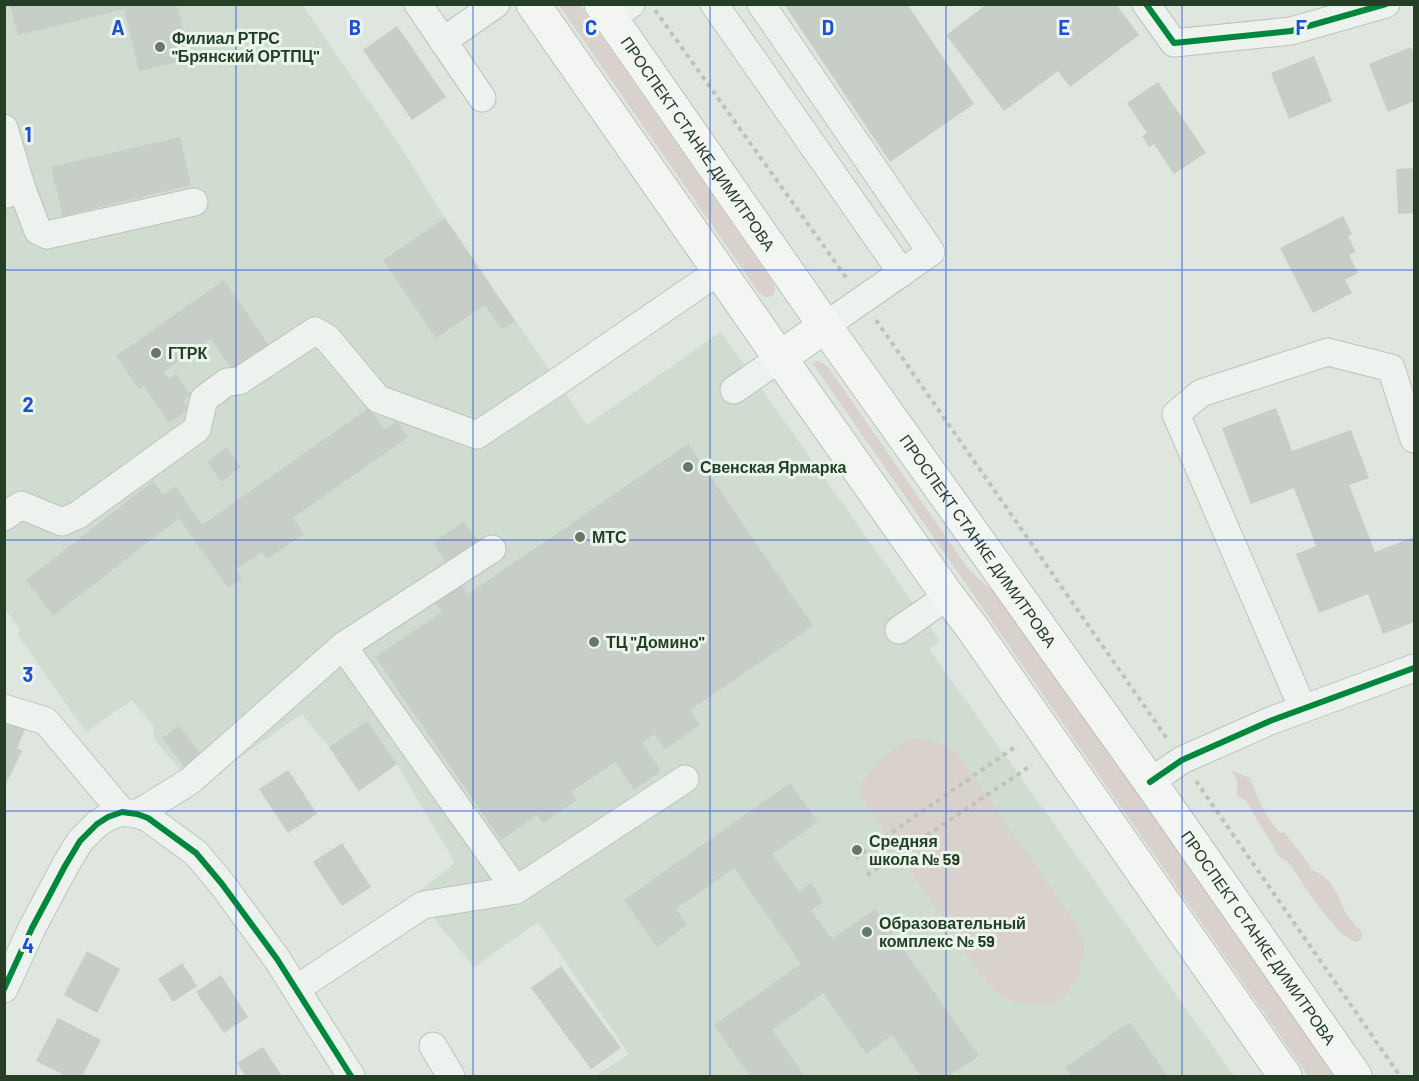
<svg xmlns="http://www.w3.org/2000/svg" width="1419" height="1081" viewBox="0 0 1419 1081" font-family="Barlow,sans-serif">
  <rect width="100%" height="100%" fill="#dfe5df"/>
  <path fill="#d0dcd0" d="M5,5H302L398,143L445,218L587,425L721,332L940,641L929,649L1234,1076H595L629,1054L538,922L474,967L415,895L455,863L397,764L359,791L329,747L302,714L196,788L153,738L154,727L132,700L86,732L17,634L21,631L5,608Z"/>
  <g fill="#d8d1cc">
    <path d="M559,5H580L774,284L775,291L772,296L766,297L760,294Z"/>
    <path d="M818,361L828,367L969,570L1003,600L1335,1076H1308L813,364Z"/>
    <path d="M911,739C933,739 939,741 958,754L1074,921L1080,932L1084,945L1080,971L1073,984L1064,996L1047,1006L1012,1002L995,991L982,977L863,800L860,785C874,766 888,748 911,739Z"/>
    <path d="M1231,770L1250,778C1257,797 1265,817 1280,833L1284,832L1308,863L1311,870C1338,879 1336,899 1350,919C1354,924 1359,929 1363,934L1360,941L1354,942L1340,932L1318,906L1289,863L1279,856L1246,801L1237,796V780Z"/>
  </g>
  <g fill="#c7cdc7">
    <path d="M10,4H177L190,59L139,71L124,9L18,35Z"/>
    <path d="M784,4H907L974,104L890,162Z"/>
    <path d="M987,4H1116L1139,35L1070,87L1058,71L1004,111L946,35Z"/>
    <path d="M397,26L446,97L412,120L363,50Z"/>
    <path d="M1411,47L1414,55V101L1388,112L1369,64Z"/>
    <path d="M1314,56L1332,101L1289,119L1271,73Z"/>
    <path d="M1158,82L1206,153L1174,174L1154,144L1149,147L1142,136L1147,133L1127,103Z"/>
    <path d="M180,137L191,185L63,216L51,167Z"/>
    <path d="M1414,168V213L1398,214L1396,169Z"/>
    <path d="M1343,216L1352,234L1348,236L1356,252L1349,255L1358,273L1345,280L1352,293L1313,313L1280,248Z"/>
    <path d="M445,218L515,321L502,329L485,305L436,338L383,260Z"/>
    <path d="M224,280L272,350L236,375L211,339L163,372L168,379L176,374L191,395L183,401L189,409L169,423L144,386L139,389L116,356Z"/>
    <path d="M369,408L385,429L397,421L408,437L293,518L304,534L267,559L262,552L236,569L242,579L228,588L179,518L53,616L26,580L153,481L163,495L175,486L202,525Z"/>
    <path d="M1276,408L1292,451L1351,430L1369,478L1349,485L1375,552L1414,537V622L1383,634L1368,594L1319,613L1296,554L1316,546L1294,488L1251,504L1222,428Z"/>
    <path d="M688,444L813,626L690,710L700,725L665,749L654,734L642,743L661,771L634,790L615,762L571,792L577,800L543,823L537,815L501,840L375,657L442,612L430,595L456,577L468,594Z"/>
    <path d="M227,447L241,467L221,482L207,462Z"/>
    <path d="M464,521L481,545L450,567L433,543Z"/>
    <path d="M4,720L25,729L17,748L22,751L4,788Z"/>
    <path d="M367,721L397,764L359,791L329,747Z"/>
    <path d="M179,726L202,755L185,768L162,738Z"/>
    <path d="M288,770L317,814L288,833L259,789Z"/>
    <path d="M790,783L818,822L772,854L799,892L811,883L823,902L811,910L832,939L875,909L979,1056L949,1076H921L892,1035L866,1054L823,993L772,1030L805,1076H750L714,1025L801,964L734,868L676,909L687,925L657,947L624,900Z"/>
    <path d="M342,843L371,887L342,906L313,862Z"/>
    <path d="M87,951L120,969L97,1013L64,995Z"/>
    <path d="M182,963L197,986L173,1002L158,979Z"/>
    <path d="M561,966L621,1048L591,1069L531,988Z"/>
    <path d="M221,975L248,1017L224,1033L196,992Z"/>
    <path d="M58,1018L101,1040L82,1076H66L36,1061Z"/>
    <path d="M1129,1022L1168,1076H1071L1065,1068Z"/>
    <path d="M263,1047L282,1076H245L237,1063Z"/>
  </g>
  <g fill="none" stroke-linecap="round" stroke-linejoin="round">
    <g stroke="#bdc3bd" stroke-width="29">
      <g id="minor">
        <path d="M418,4L482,98"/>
        <path d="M714,4L902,273"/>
        <path d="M761,4L931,252L825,326"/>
        <path d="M1146,4L1174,43L1291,31L1386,4"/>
        <path d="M611,19L631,4"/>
        <path d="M443,41L496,4"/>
        <path d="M4,128L22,189L7,194"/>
        <path d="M22,189L38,231L47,235L194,202"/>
        <path d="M734,390L780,358"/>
        <path d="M4,517L21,505L62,522L78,515L197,429L204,399L227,382L239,381L315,331L327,338L378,399L477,435L557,382L719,271"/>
        <path d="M492,549L343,646L516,890L685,779"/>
        <path d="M899,630L948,596"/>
        <path d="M4,708L46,721L122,812"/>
        <path d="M1303,709L1176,414L1201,393L1328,352L1391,368L1414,439"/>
        <path d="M1150,782L1182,760L1270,721L1414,668"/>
        <path d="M137,814L190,781L343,646"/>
        <path d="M4,989L32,928L65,866L80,841L97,824L108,817L122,812L137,814L148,818L196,853L222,884L277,959L351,1076"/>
        <path d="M296,989L423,905L516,890"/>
        <path d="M433,1046L451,1076"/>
      </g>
    </g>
    <g stroke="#bac3ba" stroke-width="35">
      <g id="major">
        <path d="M533,4L780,358L948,596L971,626L1285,1076"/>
        <path id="s1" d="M601,4L825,326L1150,782L1355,1076"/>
        <path d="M780,358L825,326"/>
      </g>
    </g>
    <g stroke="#bdc4bd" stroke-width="4" stroke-dasharray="4.5 4.5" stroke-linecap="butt">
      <path d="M655,10L848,280"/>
      <path d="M876,320L1168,740"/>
      <path d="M1196,781L1400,1076"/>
      <path d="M855,858L1018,745"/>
      <path d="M867,875L1032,765"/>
    </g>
    <use href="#minor" stroke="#eef2ee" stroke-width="27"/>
    <use href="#major" stroke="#f3f5f3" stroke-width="33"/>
    <g stroke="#ebf5eb" stroke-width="10">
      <g id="cycleway">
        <path d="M1146,4L1174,43L1291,31L1386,4"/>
        <path d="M1150,782L1182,760L1270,721L1414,668"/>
        <path d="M4,989L32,928L65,866L80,841L97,824L108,817L122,812L137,814L148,818L196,853L222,884L277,959L351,1076"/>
      </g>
    </g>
    <use href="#cycleway" stroke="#00873e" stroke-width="6"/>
  </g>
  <path fill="none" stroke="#1d4ed8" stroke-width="1.5" stroke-opacity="0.55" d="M236,4V1076M473,4V1076M710,4V1076M946,4V1076M1182,4V1076M4,270H1414M4,540H1414M4,811H1414"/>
  <g fill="#657967" stroke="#ebf5eb" stroke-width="2">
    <circle cx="160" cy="47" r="6"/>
    <circle cx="156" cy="353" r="6"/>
    <circle cx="688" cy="467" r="6"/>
    <circle cx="580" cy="537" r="6"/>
    <circle cx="594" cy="642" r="6"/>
    <circle cx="857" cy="850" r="6"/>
    <circle cx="867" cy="932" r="6"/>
  </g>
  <g text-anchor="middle" stroke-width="6" stroke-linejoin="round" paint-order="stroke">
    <g font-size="16" font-weight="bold" fill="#243f26" stroke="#ebf5eb" text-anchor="start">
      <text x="172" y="44">Филиал РТРС<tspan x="172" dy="18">"Брянский ОРТПЦ"</tspan></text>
      <text x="168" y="359">ГТРК</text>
      <text x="700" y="473">Свенская Ярмарка</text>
      <text x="592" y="543">МТС</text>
      <text x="606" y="648">ТЦ "Домино"</text>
      <text x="869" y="847">Средняя<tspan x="869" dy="18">школа № 59</tspan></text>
      <text x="879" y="929">Образовательный<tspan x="879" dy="18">комплекс № 59</tspan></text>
    </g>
    <g font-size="16" fill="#243f26" stroke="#ebf5eb">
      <text dy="6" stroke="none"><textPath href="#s1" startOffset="170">ПРОСПЕКТ СТАНКЕ ДИМИТРОВА</textPath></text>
      <text dy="6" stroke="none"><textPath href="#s1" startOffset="656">ПРОСПЕКТ СТАНКЕ ДИМИТРОВА</textPath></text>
      <text dy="6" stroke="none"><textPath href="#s1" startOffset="1142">ПРОСПЕКТ СТАНКЕ ДИМИТРОВА</textPath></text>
    </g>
  </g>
  <g font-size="20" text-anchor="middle" font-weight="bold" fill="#1d4ed8" stroke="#ebf5eb" stroke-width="6" stroke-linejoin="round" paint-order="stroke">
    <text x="118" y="35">A</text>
    <text x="355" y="35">B</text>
    <text x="591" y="35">C</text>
    <text x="828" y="35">D</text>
    <text x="1064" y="35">E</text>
    <text x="1301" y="35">F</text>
    <text x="28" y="142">1</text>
    <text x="28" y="412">2</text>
    <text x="28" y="682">3</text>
    <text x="28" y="953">4</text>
  </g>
  <rect width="1419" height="1081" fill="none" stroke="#243f26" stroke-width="12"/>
</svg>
